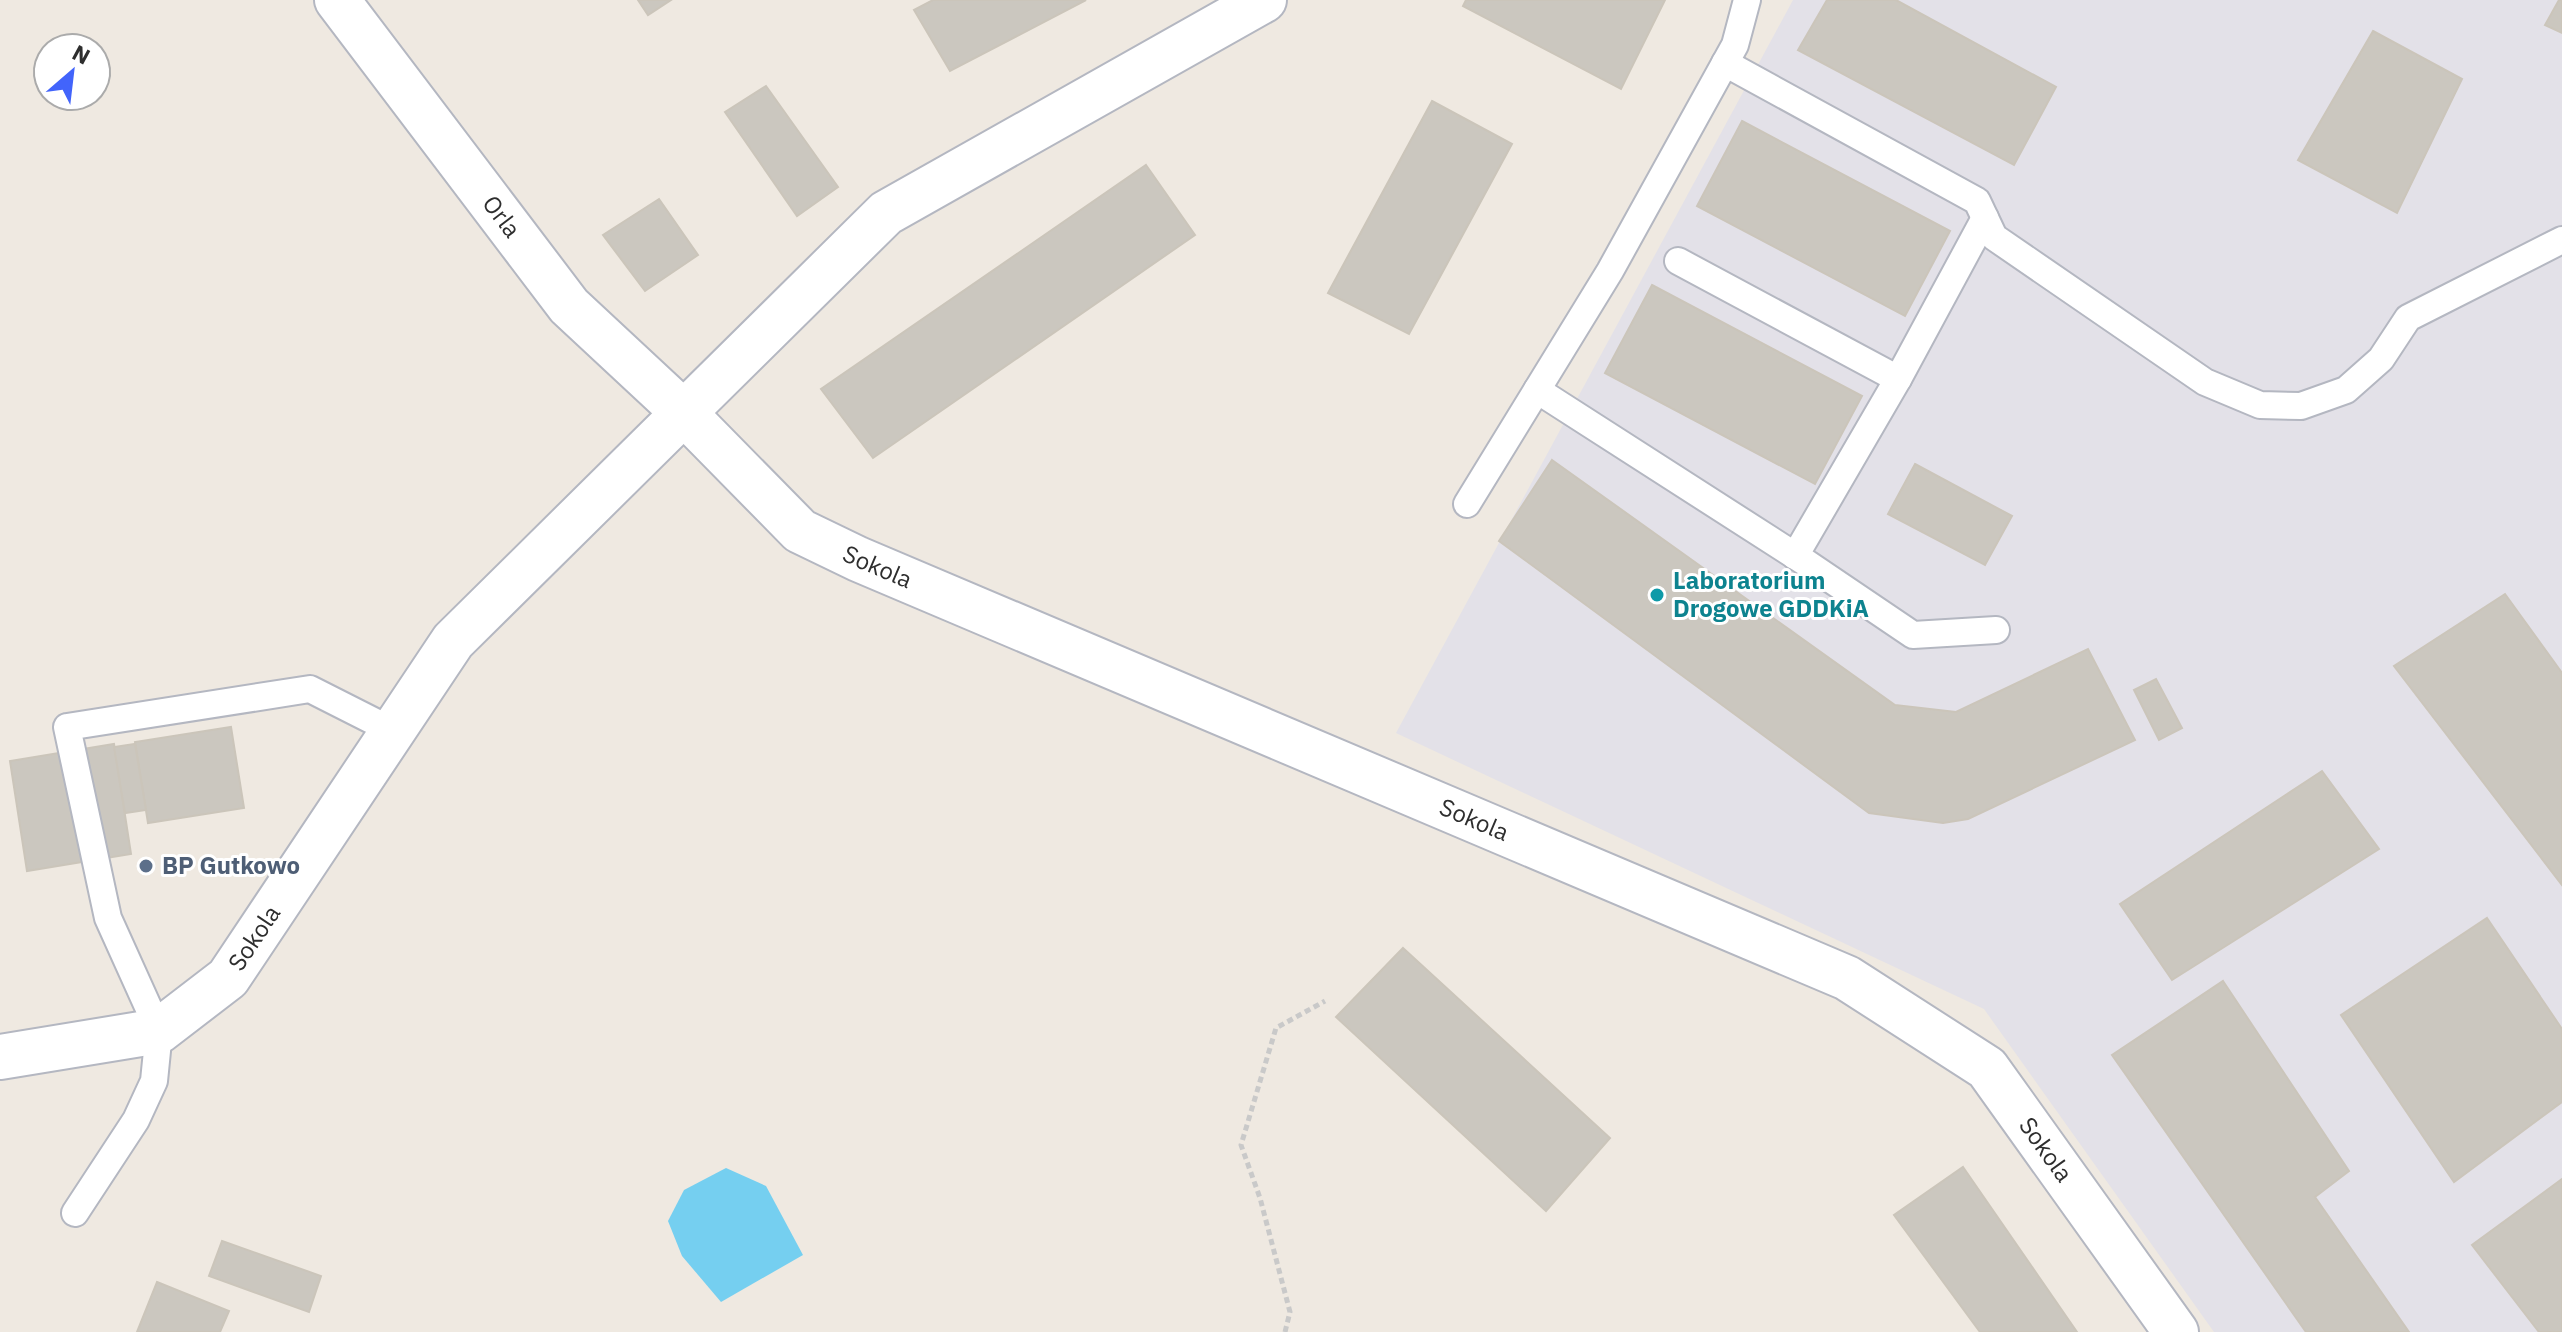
<svg xmlns="http://www.w3.org/2000/svg" width="2562" height="1332" viewBox="0 0 2562 1332" font-family="'IBM Plex Sans',sans-serif">
  <rect width="100%" height="100%" fill="#efe9e1"/>
  <path fill="#e3e1e8" d="M1793,0H2562V1332H2214L1984,1009L1396,733Z"/>
  <path fill="#75cff0" d="M726,1168L766,1186L803,1255L721,1302L682,1256L668,1221L684,1190Z"/>
  <g fill="#cbc7bf" stroke="#cbc5ba" stroke-width="2">
    <path d="M638,0H671L648,15Z"/>
    <path d="M933,0H1086L950,71L914,10Z"/>
    <path d="M1466,0H1665L1621,89L1463,6Z"/>
    <path d="M1827,0H1896L2056,87L2014,165L1798,50Z"/>
    <path d="M2559,0H2562V33L2545,25Z"/>
    <path d="M2373,31L2462,79L2397,213L2298,160Z"/>
    <path d="M766,86L838,187L797,216L725,112Z"/>
    <path d="M1432,101L1512,144L1409,334L1328,293Z"/>
    <path d="M1742,121L1950,231L1905,316L1697,206Z"/>
    <path d="M1146,165L1195,235L873,458L821,389Z"/>
    <path d="M659,199L698,255L645,291L603,235Z"/>
    <path d="M1652,285L1862,396L1815,484L1605,373Z"/>
    <path d="M1552,460L1895,705L1956,712L2088,649L2135,740L1968,819L1943,823L1869,813L1499,541Z"/>
    <path d="M1915,464L2012,516L1985,565L1888,514Z"/>
    <path d="M2505,594L2562,673V885L2394,666Z"/>
    <path d="M2156,679L2182,728L2159,740L2134,690Z"/>
    <path d="M231,727L244,808L148,823L135,742Z"/>
    <path d="M114,744L131,854L27,871L10,761Z"/>
    <path d="M135,744L146,810L125,813L114,747Z"/>
    <path d="M2322,771L2379,849L2172,980L2120,904Z"/>
    <path d="M2487,918L2562,1029V1102L2454,1182L2341,1015Z"/>
    <path d="M1403,948L1610,1138L1546,1211L1336,1017Z"/>
    <path d="M2223,981L2349,1171L2315,1197L2409,1332H2306L2112,1055Z"/>
    <path d="M1963,1167L2077,1332H1980L1894,1215Z"/>
    <path d="M2562,1179V1332H2539L2472,1245Z"/>
    <path d="M222,1241L321,1276L309,1312L209,1276Z"/>
    <path d="M157,1282L229,1311L220,1332H137Z"/>
  </g>
  <g fill="none" stroke-linecap="round" stroke-linejoin="round">
    <g stroke="#b4b7c1" stroke-width="30">
      <g id="lane">
        <path d="M1725,63L1977,201L1994,237L2205,382L2260,405L2301,406L2346,390L2381,359L2408,318L2562,240"/>
        <path d="M1678,261L1898,379"/>
        <path d="M1537,390L1808,564L1913,635L1996,630"/>
        <path d="M1467,504L1610,271L1735,45L1747,0"/>
        <path d="M1795,556L1898,379L1985,218"/>
        <path d="M75,1213L136,1120L154,1081L159,1031L108,918L67,727L310,689L393,731"/>
      </g>
    </g>
    <g stroke="#b4b7c1" stroke-width="48">
      <g id="street">
        <path id="s1" d="M337,0L569,306L685,414L800,531L858,559L1847,978L1987,1068L2176,1332"/>
        <path id="s2" d="M0,1057L159,1031L228,978L453,641L886,213L1264,0"/>
      </g>
    </g>
    <path stroke="#c9c9c9" stroke-width="5" stroke-dasharray="6 4" stroke-linecap="butt" d="M1285,1332L1290,1312L1260,1198L1241,1145L1276,1028L1325,1001"/>
    <use href="#lane" stroke="#fff" stroke-width="26"/>
    <use href="#street" stroke="#fff" stroke-width="44"/>
  </g>
  <circle fill="#0f9aa8" stroke="#fff" stroke-width="3" cx="1657" cy="595" r="8"/>
  <circle fill="#5c6f8a" stroke="#fff" stroke-width="3" cx="146" cy="866" r="8"/>
  <g text-anchor="middle" stroke-width="6" stroke-linejoin="round" paint-order="stroke">
    <g font-size="24" fill="#2e2e2e" stroke="#fff">
      <text dy="8" stroke="none"><textPath href="#s1" startOffset="272">Orla</textPath></text>
      <text dy="8" stroke="none"><textPath href="#s1" startOffset="792">Sokola</textPath></text>
      <text dy="8" stroke="none"><textPath href="#s1" startOffset="1440">Sokola</textPath></text>
      <text dy="8" stroke="none"><textPath href="#s2" startOffset="296">Sokola</textPath></text>
      <text dy="8" stroke="none"><textPath href="#s1" startOffset="2112">Sokola</textPath></text>
    </g>
    <g font-size="24" font-weight="bold" fill="#0d838f" stroke="#fff" text-anchor="start">
      <text x="1673" y="589">Laboratorium<tspan x="1673" dy="28">Drogowe GDDKiA</tspan></text>
    </g>
    <g font-size="24" font-weight="bold" fill="#4e5e75" stroke="#fff" text-anchor="start">
      <text x="162" y="874">BP Gutkowo</text>
    </g>
  </g>
  <g transform="translate(72 72) rotate(28)"><circle r="38" fill="#ffffff" stroke="#ababab" stroke-width="2"/>
  <path d="M0-6L14 30L0 20L-14 30Z" fill="#4264fb"/>
  <text y="-12" font-size="22" font-weight="bold" text-anchor="middle" fill="#2e2e2e">N</text>
  </g>
</svg>
